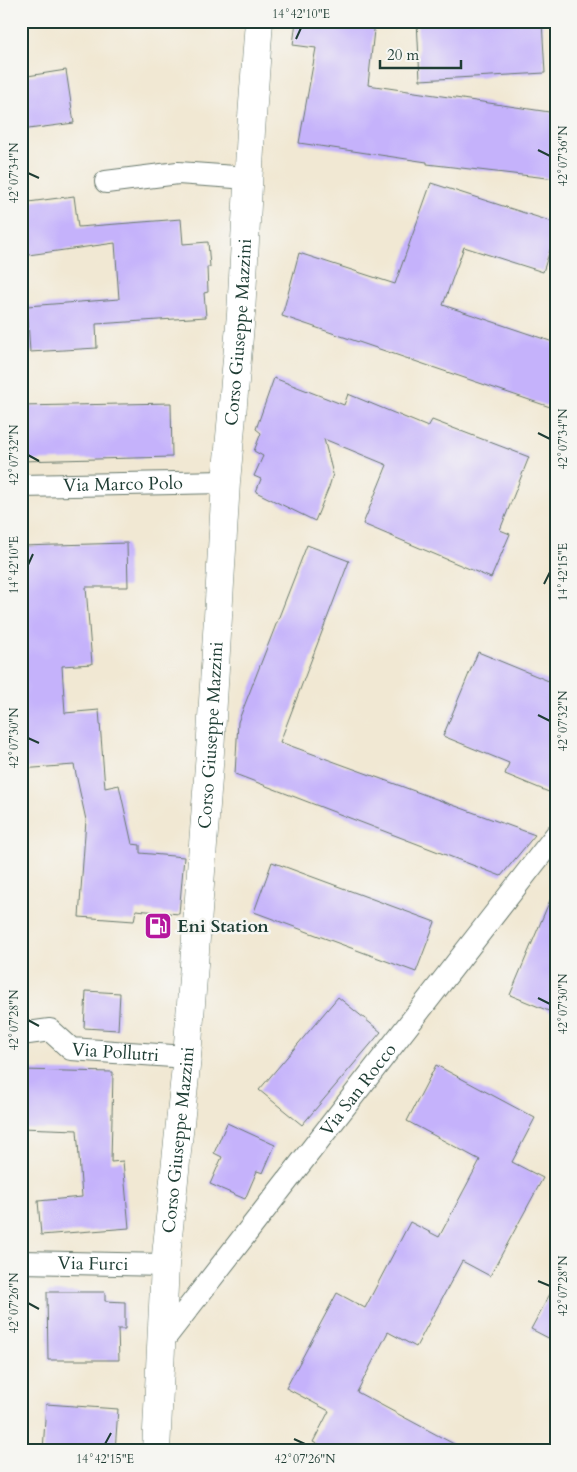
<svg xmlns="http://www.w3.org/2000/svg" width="577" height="1472" viewBox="0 0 577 1472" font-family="Cardo,serif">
  <rect width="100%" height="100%" fill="#f6f6f2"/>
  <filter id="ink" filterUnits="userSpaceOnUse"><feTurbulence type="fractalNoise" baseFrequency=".02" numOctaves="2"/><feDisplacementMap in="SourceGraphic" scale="10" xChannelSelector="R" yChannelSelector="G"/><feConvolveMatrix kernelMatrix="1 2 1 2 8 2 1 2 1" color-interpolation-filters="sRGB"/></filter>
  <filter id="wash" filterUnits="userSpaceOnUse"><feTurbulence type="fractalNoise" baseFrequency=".0096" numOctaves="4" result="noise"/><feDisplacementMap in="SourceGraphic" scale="20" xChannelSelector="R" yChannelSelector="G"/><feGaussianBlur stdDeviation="1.12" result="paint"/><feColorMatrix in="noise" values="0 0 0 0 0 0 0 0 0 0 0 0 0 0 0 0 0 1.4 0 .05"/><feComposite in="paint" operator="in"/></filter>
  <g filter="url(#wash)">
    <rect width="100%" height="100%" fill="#f1e8d3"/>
    <g id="blocks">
      <g fill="#c5b2fb">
        <path d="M296,21H375L368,85L556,113V179L427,164V162L299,143L316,48L293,45Z"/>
        <path d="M417,21H542L545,73L420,80Z"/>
        <path d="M66,70L74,123L21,130V77Z"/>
        <path d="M431,183L556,223V231L543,272L464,247L443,305L556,343V409L282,316L299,253L395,284Z"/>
        <path d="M74,196L78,227L181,219L183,244L208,242L210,267H207L208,292L204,293L206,317L96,324L97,348L30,352L27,306L119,299L115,243L21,256V203Z"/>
        <path d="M274,378L344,405L348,394L428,427L432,420L529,457L500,530L510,534L491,578L363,524L387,465L324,439L333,474L329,487L315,521L256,492L261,479L254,476L263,456L254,451L261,433L256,429Z"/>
        <path d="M171,403L172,457L21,461V406Z"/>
        <path d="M127,543L128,587H86L92,664L62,666L65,713L99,710L105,788L119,785L132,844L140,845V853L184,857L179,914L136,910L134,921L79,917L86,820L74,765L21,769V628H23L21,546Z"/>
        <path d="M307,545L349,561L280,742L535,835L501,876L235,774L238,722Z"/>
        <path d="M478,652L556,684V795L505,774L509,763L443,736Z"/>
        <path d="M272,862L435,922L416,972L254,912Z"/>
        <path d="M556,886V1014L510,995Z"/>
        <path d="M86,991L120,993L118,1030L84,1028Z"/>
        <path d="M338,997L381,1032L302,1125L259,1090Z"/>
        <path d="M436,1065L535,1118L512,1162L543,1178L490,1276L462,1261L416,1347L388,1332L357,1392L467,1451H329L313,1442L329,1411L286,1388L337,1293L365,1308L410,1222L439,1237L480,1160L407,1121Z"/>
        <path d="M21,1070L113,1072L111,1162L123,1161L129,1228L41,1235L38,1201L82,1197L77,1130L21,1128Z"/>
        <path d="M227,1123L275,1145L263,1173L257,1171L245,1199L210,1184L222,1157L214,1153Z"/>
        <path d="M556,1283V1342L531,1329Z"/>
        <path d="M47,1292H105V1301L125,1302V1329H118L119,1360H48Z"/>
        <path d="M46,1404L118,1409L115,1451H43Z"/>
      </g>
    </g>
  </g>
  <g filter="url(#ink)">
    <use href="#blocks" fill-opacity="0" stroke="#68796c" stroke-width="1"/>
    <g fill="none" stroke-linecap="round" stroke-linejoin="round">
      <g stroke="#68796c" stroke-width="24">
        <g id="minor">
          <path d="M106,182L178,173L249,178"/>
          <path id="s1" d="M21,486L226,482"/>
          <path id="s2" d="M21,1034L50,1030L71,1049L187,1057"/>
          <path id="s3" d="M21,1262L165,1265"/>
          <path id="s4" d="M161,1343L556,835"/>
        </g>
      </g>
      <g stroke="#68796c" stroke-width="29">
        <g id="secondary">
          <path id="s5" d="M156,1451L165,1265L187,1057L210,752L226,482L241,314L251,131L259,21"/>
        </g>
      </g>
      <use href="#minor" stroke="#fff" stroke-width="22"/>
      <use href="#secondary" stroke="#fff" stroke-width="28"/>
    </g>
  </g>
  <path fill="none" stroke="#1f3d34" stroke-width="2" d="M296,39L301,28M538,150L550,156M28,173L39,178M538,433L550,439M28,455L39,461M28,565L33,554M544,584L550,572M538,715L550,721M28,738L39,743M538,998L550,1004M28,1020L39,1026M538,1281L550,1286M28,1303L39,1309M294,1439L305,1444M105,1444L111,1433"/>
  <defs>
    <g id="fuel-square" transform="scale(1.4375)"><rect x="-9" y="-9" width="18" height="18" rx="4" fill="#b5179e" stroke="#f6f6f2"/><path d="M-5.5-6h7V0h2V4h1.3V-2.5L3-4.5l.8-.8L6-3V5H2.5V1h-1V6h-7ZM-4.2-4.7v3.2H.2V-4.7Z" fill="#fff"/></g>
  </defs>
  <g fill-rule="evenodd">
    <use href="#fuel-square" x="158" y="926"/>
  </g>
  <g text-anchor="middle" stroke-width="5" stroke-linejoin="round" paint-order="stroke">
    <g font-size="18" fill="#1f3d34" stroke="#f6f6f2">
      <text dy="6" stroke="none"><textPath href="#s5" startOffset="1122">Corso Giuseppe Mazzini</textPath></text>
      <text dy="6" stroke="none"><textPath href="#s1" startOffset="102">Via Marco Polo</textPath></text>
      <text dy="6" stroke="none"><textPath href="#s5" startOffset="718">Corso Giuseppe Mazzini</textPath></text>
      <text dy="6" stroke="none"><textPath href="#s2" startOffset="102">Via Pollutri</textPath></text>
      <text dy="6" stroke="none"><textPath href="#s4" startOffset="321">Via San Rocco</textPath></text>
      <text dy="6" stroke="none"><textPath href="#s5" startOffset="312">Corso Giuseppe Mazzini</textPath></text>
      <text dy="6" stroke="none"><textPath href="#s3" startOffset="72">Via Furci</textPath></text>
    </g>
    <g font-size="18" font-weight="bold" fill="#1f3d34" stroke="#f6f6f2" text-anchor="start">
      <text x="177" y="932">Eni Station</text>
    </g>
  </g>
  <rect width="577" height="1472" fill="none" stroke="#f6f6f2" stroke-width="55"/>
  <path d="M380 60v8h81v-8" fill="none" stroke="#1f3d34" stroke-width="2.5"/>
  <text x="387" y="60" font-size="15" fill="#1f3d34" stroke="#f6f6f2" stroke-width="4" paint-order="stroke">20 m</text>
  <rect x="28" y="28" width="522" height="1416" fill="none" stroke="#1f3d34" stroke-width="2"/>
  <g font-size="12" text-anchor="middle" fill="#1f3d34">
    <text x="301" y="18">14°42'10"E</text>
    <text transform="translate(563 156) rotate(-90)" y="4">42°07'36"N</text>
    <text transform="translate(14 173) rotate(-90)" y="4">42°07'34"N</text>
    <text transform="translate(563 439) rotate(-90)" y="4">42°07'34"N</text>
    <text transform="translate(14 455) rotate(-90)" y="4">42°07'32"N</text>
    <text transform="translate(14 565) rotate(-90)" y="4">14°42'10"E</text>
    <text transform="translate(563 572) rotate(-90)" y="4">14°42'15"E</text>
    <text transform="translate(563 721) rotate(-90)" y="4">42°07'32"N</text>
    <text transform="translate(14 738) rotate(-90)" y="4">42°07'30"N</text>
    <text transform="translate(563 1004) rotate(-90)" y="4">42°07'30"N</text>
    <text transform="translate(14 1020) rotate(-90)" y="4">42°07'28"N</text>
    <text transform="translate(563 1286) rotate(-90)" y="4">42°07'28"N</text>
    <text transform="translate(14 1303) rotate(-90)" y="4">42°07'26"N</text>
    <text x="105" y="1463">14°42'15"E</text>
    <text x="305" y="1463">42°07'26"N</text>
  </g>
</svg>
